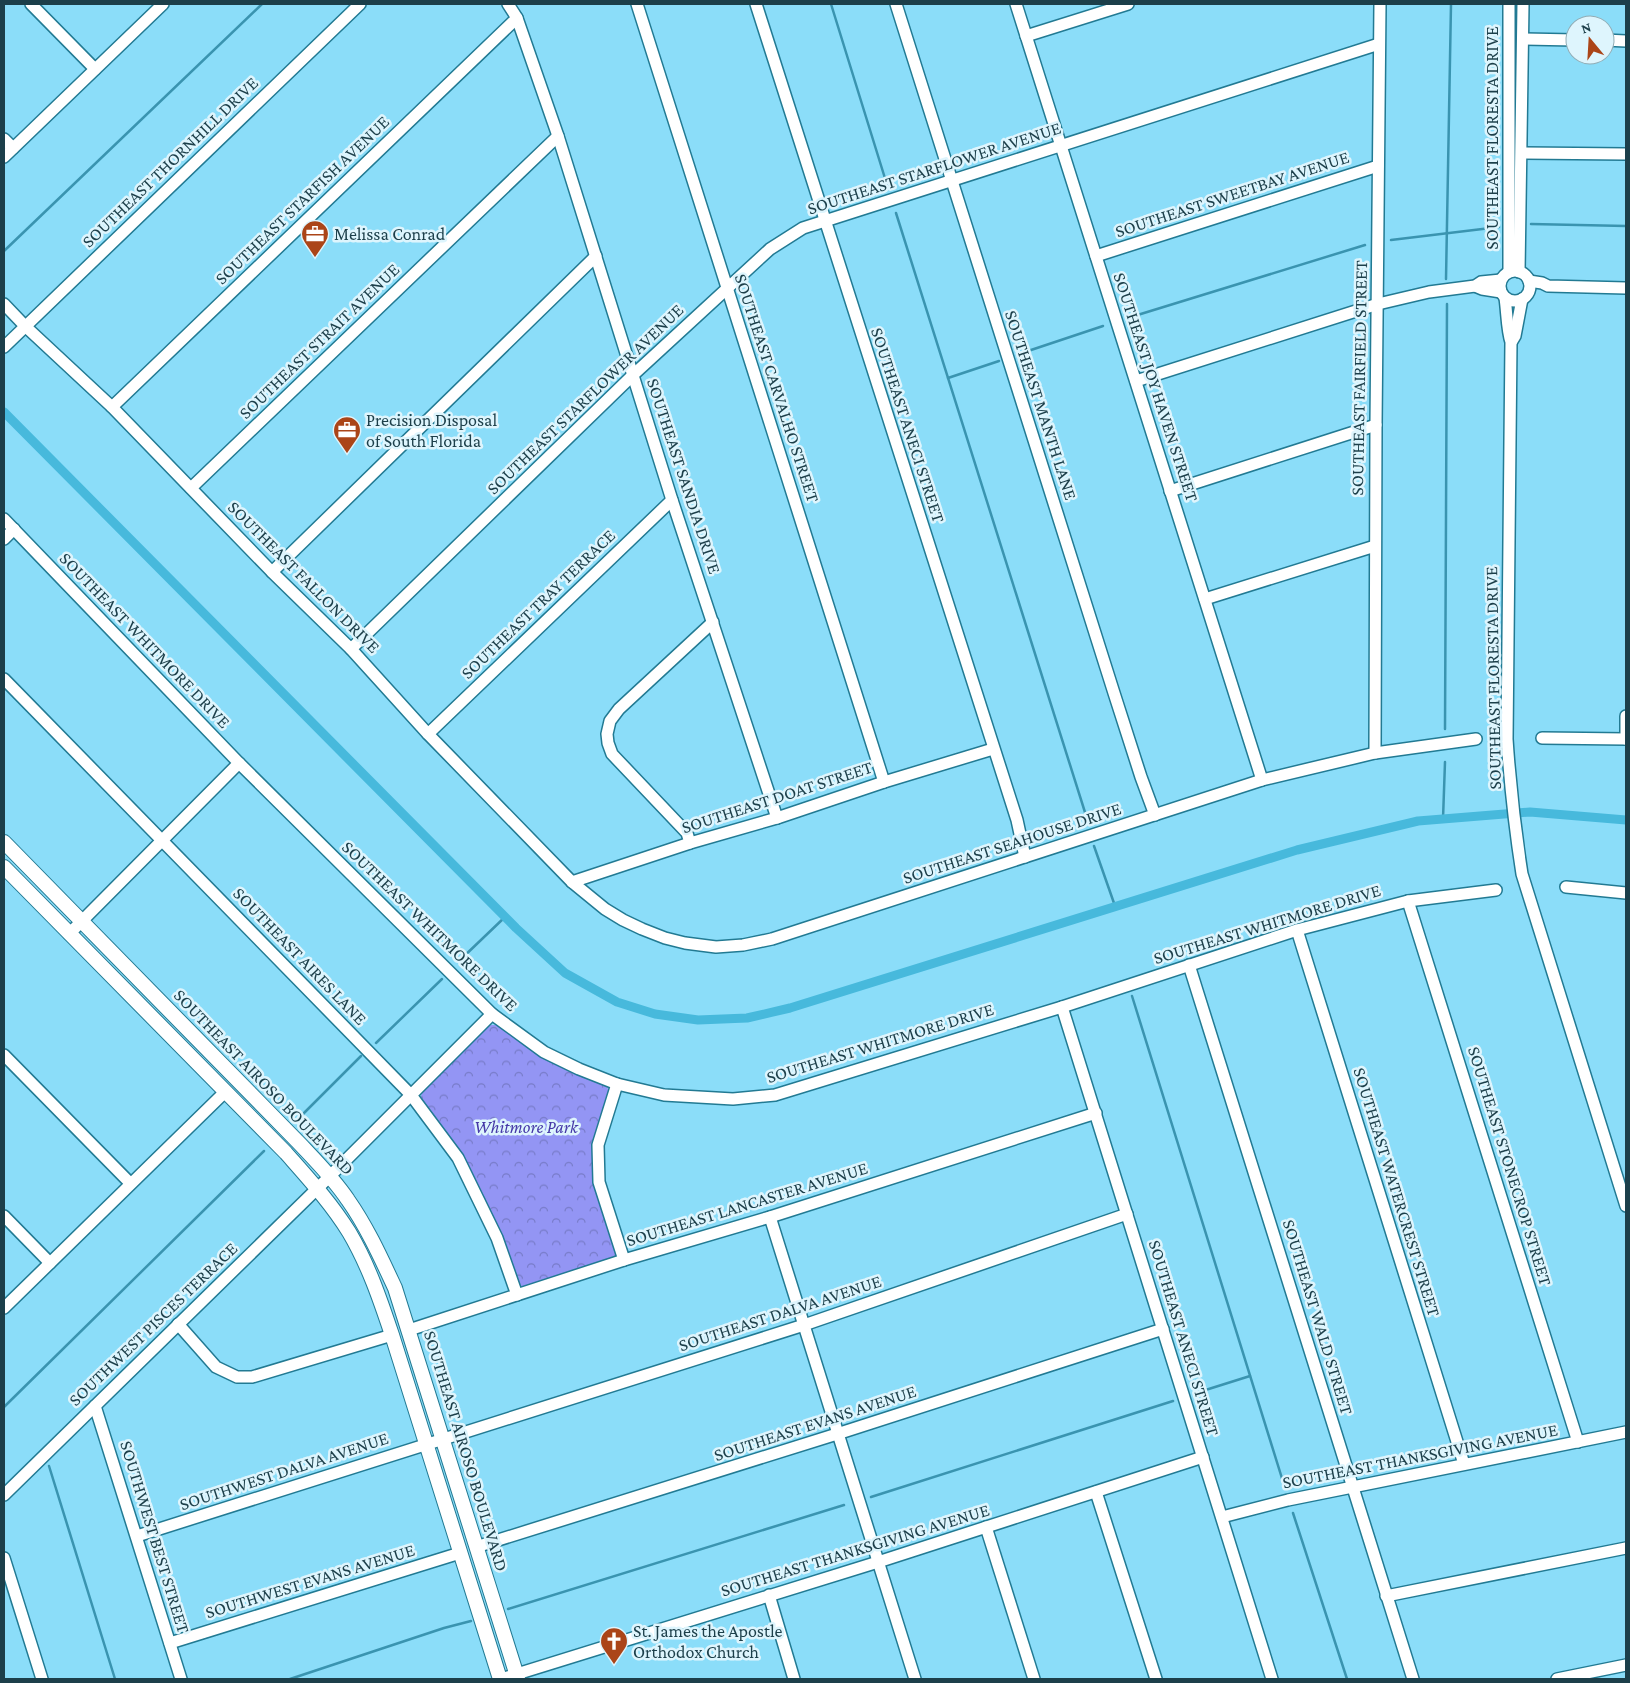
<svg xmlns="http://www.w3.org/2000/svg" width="1630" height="1683" viewBox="0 0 1630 1683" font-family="'Crimson Pro',serif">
  <defs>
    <pattern id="park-crowns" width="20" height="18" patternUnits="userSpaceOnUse" patternTransform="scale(1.25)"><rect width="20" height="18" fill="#9395f4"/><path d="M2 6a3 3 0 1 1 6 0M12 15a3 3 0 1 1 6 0" fill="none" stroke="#777bc8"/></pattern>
  </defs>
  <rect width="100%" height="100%" fill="#8bddf9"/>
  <path fill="url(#park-crowns)" d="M491,1025H497L505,1029L607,1086C613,1101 599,1118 596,1133C595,1138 594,1144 594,1149L617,1251V1256L611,1262L529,1288L521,1286L517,1281L424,1104L421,1097L423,1088L486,1027Z"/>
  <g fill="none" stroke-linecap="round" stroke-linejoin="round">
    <g stroke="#3a94b0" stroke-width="2.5">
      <path d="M831,4L888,188"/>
      <path d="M896,213L1089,825"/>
      <path d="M1531,224L1626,226"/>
      <path d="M1391,240L1499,227"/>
      <path d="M4,251L262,4"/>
      <path d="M1446,279L1451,4"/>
      <path d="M1131,317L1365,245"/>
      <path d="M1019,354L1103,326"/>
      <path d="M948,378L999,361"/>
      <path d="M1445,729L1447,304"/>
      <path d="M1443,819L1445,762"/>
      <path d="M1094,846L1115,906"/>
      <path d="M459,961L505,917"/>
      <path d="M1132,996L1285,1488"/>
      <path d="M376,1043L442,979"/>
      <path d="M295,1122L361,1056"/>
      <path d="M1196,1393L1250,1376"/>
      <path d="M4,1407L264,1151"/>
      <path d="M49,1466L115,1679"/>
      <path d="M871,1497L1173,1401"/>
      <path d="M1293,1513L1347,1679"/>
      <path d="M508,1609L844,1505"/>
      <path d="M290,1679L444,1628L471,1621"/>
    </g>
    <path stroke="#47b9dc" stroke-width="9" d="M4,412L516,928L565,973L617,1002L655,1014L698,1020L747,1018L790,1008L1297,850L1418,821L1530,812L1626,820"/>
    <g stroke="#227a93" stroke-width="14">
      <g id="minor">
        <path d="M31,4L95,69"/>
        <path d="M508,4L517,18L558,136L672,500L777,818"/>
        <path d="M637,4L884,782"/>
        <path d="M756,4L1017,820L1025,857"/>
        <path d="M896,4L1114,693L1141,777L1155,815"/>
        <path d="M1016,4L1262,780"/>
        <path d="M1509,4V272"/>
        <path d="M1026,36L1128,4"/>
        <path d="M1523,39L1575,40"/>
        <path d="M1605,40L1626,41"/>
        <path d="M4,139L13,148"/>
        <path d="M1522,153L1626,154"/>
        <path d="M4,157L163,4"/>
        <path d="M1096,256L1378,166"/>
        <circle cx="1515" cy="286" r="15"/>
        <path d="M1519,272L1523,4"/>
        <path d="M1529,281L1542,283L1548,286L1626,288"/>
        <path d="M1475,286L1482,289L1501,292"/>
        <path d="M1505,298C1507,311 1507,331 1511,342L1507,739C1510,784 1515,829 1522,874L1626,1206"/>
        <path d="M4,304L25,326L112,407L272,572L351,649L428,734L572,882L605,909L623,920L642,929L665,938L685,943L716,947L743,945L772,939L1262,780L1375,753L1476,739"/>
        <path d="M1512,341L1515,336L1522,299"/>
        <path d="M4,347L360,4"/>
        <path d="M1136,381L1378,304L1429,292L1475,286L1481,282L1501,280"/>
        <path d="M112,407L517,18"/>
        <path d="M191,488L558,136"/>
        <path d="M1170,491L1376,425"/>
        <path d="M4,519L239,763L492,1014L544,1052L579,1069L617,1084L664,1095L733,1099L775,1095L1062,1007L1297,930L1408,901L1496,890"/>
        <path d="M4,539L14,529"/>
        <path d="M272,572L596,256"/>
        <path d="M1205,599L1375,546"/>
        <path d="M351,649L633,375L770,249L803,228L1379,44"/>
        <path d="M4,679L411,1095L458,1158L497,1238L517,1295"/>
        <path d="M428,734L672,500"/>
        <path d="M1542,738L1626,739"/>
        <path d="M1626,739V716"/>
        <path d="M1375,753L1376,425L1380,4"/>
        <path d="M690,843L687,833L612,754L608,743L607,734L610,721L619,709L713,622"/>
        <path d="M572,882L690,843L777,818L884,782L993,749"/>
        <path d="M1566,887L1626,893"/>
        <path d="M1408,901L1578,1442"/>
        <path d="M1297,930L1464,1464"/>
        <path d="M69,934L239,763"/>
        <path d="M1189,965L1413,1679"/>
        <path d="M1062,1007L1272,1679"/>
        <path d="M4,1055L130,1183"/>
        <path d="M617,1084L598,1145L599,1182L624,1260"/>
        <path d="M4,1216L50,1263"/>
        <path d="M770,1217L915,1679"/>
        <path d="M4,1308L225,1092"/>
        <path d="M178,1324L216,1367L237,1377H252L392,1335"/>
        <path d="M409,1330L624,1260L770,1217L1096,1113"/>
        <path d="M95,1406L181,1679"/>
        <path d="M1096,1492L1156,1679"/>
        <path d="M4,1495L328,1178L492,1014"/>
        <path d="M1222,1517L1288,1500L1626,1432"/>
        <path d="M986,1527L1034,1679"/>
        <path d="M137,1536L804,1325L1127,1214"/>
        <path d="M476,1547L837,1434L1163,1329"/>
        <path d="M4,1558L42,1679"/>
        <path d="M769,1595L794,1679"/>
        <path d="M1386,1596L1626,1548"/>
        <path d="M170,1643L460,1553"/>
        <path d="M501,1679L878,1562L1203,1457"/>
        <path d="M1557,1679L1626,1665"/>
      </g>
    </g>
    <g stroke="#227a93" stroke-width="16">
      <g id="major">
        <path d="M4,842L300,1144C317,1162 334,1179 348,1200C367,1227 381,1258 395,1288L518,1679"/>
        <path d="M4,867L286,1153C308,1178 331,1203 349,1232C368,1264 380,1299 392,1335L500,1679"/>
      </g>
    </g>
    <use href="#minor" stroke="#fff" stroke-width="11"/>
    <use href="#major" stroke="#fff" stroke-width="14"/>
  </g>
  <defs>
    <g id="office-pin" transform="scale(1.4375)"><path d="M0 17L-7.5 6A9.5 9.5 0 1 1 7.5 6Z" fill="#ab4518" stroke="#def5fd"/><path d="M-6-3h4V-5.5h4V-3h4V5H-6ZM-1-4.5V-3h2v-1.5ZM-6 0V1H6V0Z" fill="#fff"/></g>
    <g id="church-pin" transform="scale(1.4375)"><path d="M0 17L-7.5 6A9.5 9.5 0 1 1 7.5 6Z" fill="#ab4518" stroke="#def5fd"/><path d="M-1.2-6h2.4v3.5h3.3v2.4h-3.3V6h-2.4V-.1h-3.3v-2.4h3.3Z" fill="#fff"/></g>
  </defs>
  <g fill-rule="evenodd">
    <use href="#office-pin" x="315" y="234"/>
    <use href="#office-pin" x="347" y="430"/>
    <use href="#church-pin" x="614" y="1641"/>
  </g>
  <g text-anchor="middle" stroke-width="5" stroke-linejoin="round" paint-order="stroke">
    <g font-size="18" fill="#1c3f4a" stroke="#def5fd">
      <text transform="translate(1492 138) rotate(-90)" y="6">SOUTHEAST FLORESTA DRIVE</text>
      <text transform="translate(170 162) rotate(-44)" y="6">SOUTHEAST THORNHILL DRIVE</text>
      <text transform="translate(934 168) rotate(-18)" y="6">SOUTHEAST STARFLOWER AVENUE</text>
      <text transform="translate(1232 194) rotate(-18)" y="6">SOUTHEAST SWEETBAY AVENUE</text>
      <text transform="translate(302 200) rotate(-44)" y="6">SOUTHEAST STARFISH AVENUE</text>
      <text transform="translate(319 341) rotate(-44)" y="6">SOUTHEAST STRAIT AVENUE</text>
      <text transform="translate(1359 378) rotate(-89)" y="6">SOUTHEAST FAIRFIELD STREET</text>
      <text transform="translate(1156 387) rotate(72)" y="6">SOUTHEAST JOY HAVEN STREET</text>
      <text transform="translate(777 388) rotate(72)" y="6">SOUTHEAST CARVALHO STREET</text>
      <text transform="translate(585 399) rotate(-44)" y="6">SOUTHEAST STARFLOWER AVENUE</text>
      <text transform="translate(1041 405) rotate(72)" y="6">SOUTHEAST MANTH LANE</text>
      <text transform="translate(908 425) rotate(72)" y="6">SOUTHEAST ANECI STREET</text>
      <text transform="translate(684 476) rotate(72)" y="6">SOUTHEAST SANDIA DRIVE</text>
      <text transform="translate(304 577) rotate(45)" y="6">SOUTHEAST FALLON DRIVE</text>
      <text transform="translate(538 604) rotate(-44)" y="6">SOUTHEAST TRAY TERRACE</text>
      <text transform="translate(145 640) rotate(46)" y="6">SOUTHEAST WHITMORE DRIVE</text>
      <text transform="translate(1493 678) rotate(-91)" y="6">SOUTHEAST FLORESTA DRIVE</text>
      <text transform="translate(777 797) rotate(-18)" y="6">SOUTHEAST DOAT STREET</text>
      <text transform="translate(1012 843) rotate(-18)" y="6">SOUTHEAST SEAHOUSE DRIVE</text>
      <text transform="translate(1267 924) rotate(-17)" y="6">SOUTHEAST WHITMORE DRIVE</text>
      <text transform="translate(430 926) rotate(44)" y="6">SOUTHEAST WHITMORE DRIVE</text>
      <text transform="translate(300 956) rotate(46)" y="6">SOUTHEAST AIRES LANE</text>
      <text transform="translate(880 1043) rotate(-17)" y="6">SOUTHEAST WHITMORE DRIVE</text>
      <text transform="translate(264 1082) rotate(46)" y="6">SOUTHEAST AIROSO BOULEVARD</text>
      <text transform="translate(1510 1166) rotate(73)" y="6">SOUTHEAST STONECROP STREET</text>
      <text transform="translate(1397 1192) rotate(73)" y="6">SOUTHEAST WATERCREST STREET</text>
      <text transform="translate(747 1204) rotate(-17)" y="6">SOUTHEAST LANCASTER AVENUE</text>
      <text transform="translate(780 1313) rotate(-18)" y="6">SOUTHEAST DALVA AVENUE</text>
      <text transform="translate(1318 1317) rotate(73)" y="6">SOUTHEAST WALD STREET</text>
      <text transform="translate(153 1324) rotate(-44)" y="6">SOUTHWEST PISCES TERRACE</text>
      <text transform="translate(1184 1338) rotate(73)" y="6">SOUTHEAST ANECI STREET</text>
      <text transform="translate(815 1423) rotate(-18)" y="6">SOUTHEAST EVANS AVENUE</text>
      <text transform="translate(466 1451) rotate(73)" y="6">SOUTHEAST AIROSO BOULEVARD</text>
      <text transform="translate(1420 1456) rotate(-11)" y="6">SOUTHEAST THANKSGIVING AVENUE</text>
      <text transform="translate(284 1471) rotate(-18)" y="6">SOUTHWEST DALVA AVENUE</text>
      <text transform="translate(155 1537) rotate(73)" y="6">SOUTHWEST BEST STREET</text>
      <text transform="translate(855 1550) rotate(-17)" y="6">SOUTHEAST THANKSGIVING AVENUE</text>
      <text transform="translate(310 1581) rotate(-17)" y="6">SOUTHWEST EVANS AVENUE</text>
    </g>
    <g font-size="18" fill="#1c3f4a" stroke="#def5fd" text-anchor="start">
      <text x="334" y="240">Melissa Conrad</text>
      <text x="366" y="426">Precision Disposal<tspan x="366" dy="21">of South Florida</tspan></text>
      <text x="633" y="1637">St. James the Apostle<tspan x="633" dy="21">Orthodox Church</tspan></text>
    </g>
    <g font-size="18" font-style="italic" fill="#4538a7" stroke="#def5fd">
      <text x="526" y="1133">Whitmore Park</text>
    </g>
  </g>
  <rect width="1630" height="1683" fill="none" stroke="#1c3f4a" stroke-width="10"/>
  <g transform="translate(1590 40) rotate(342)"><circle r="24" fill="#def5fd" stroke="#90acb5"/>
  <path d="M0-4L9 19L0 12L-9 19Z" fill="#ab4518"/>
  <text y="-8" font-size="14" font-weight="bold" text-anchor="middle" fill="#1c3f4a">N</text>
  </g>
</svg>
